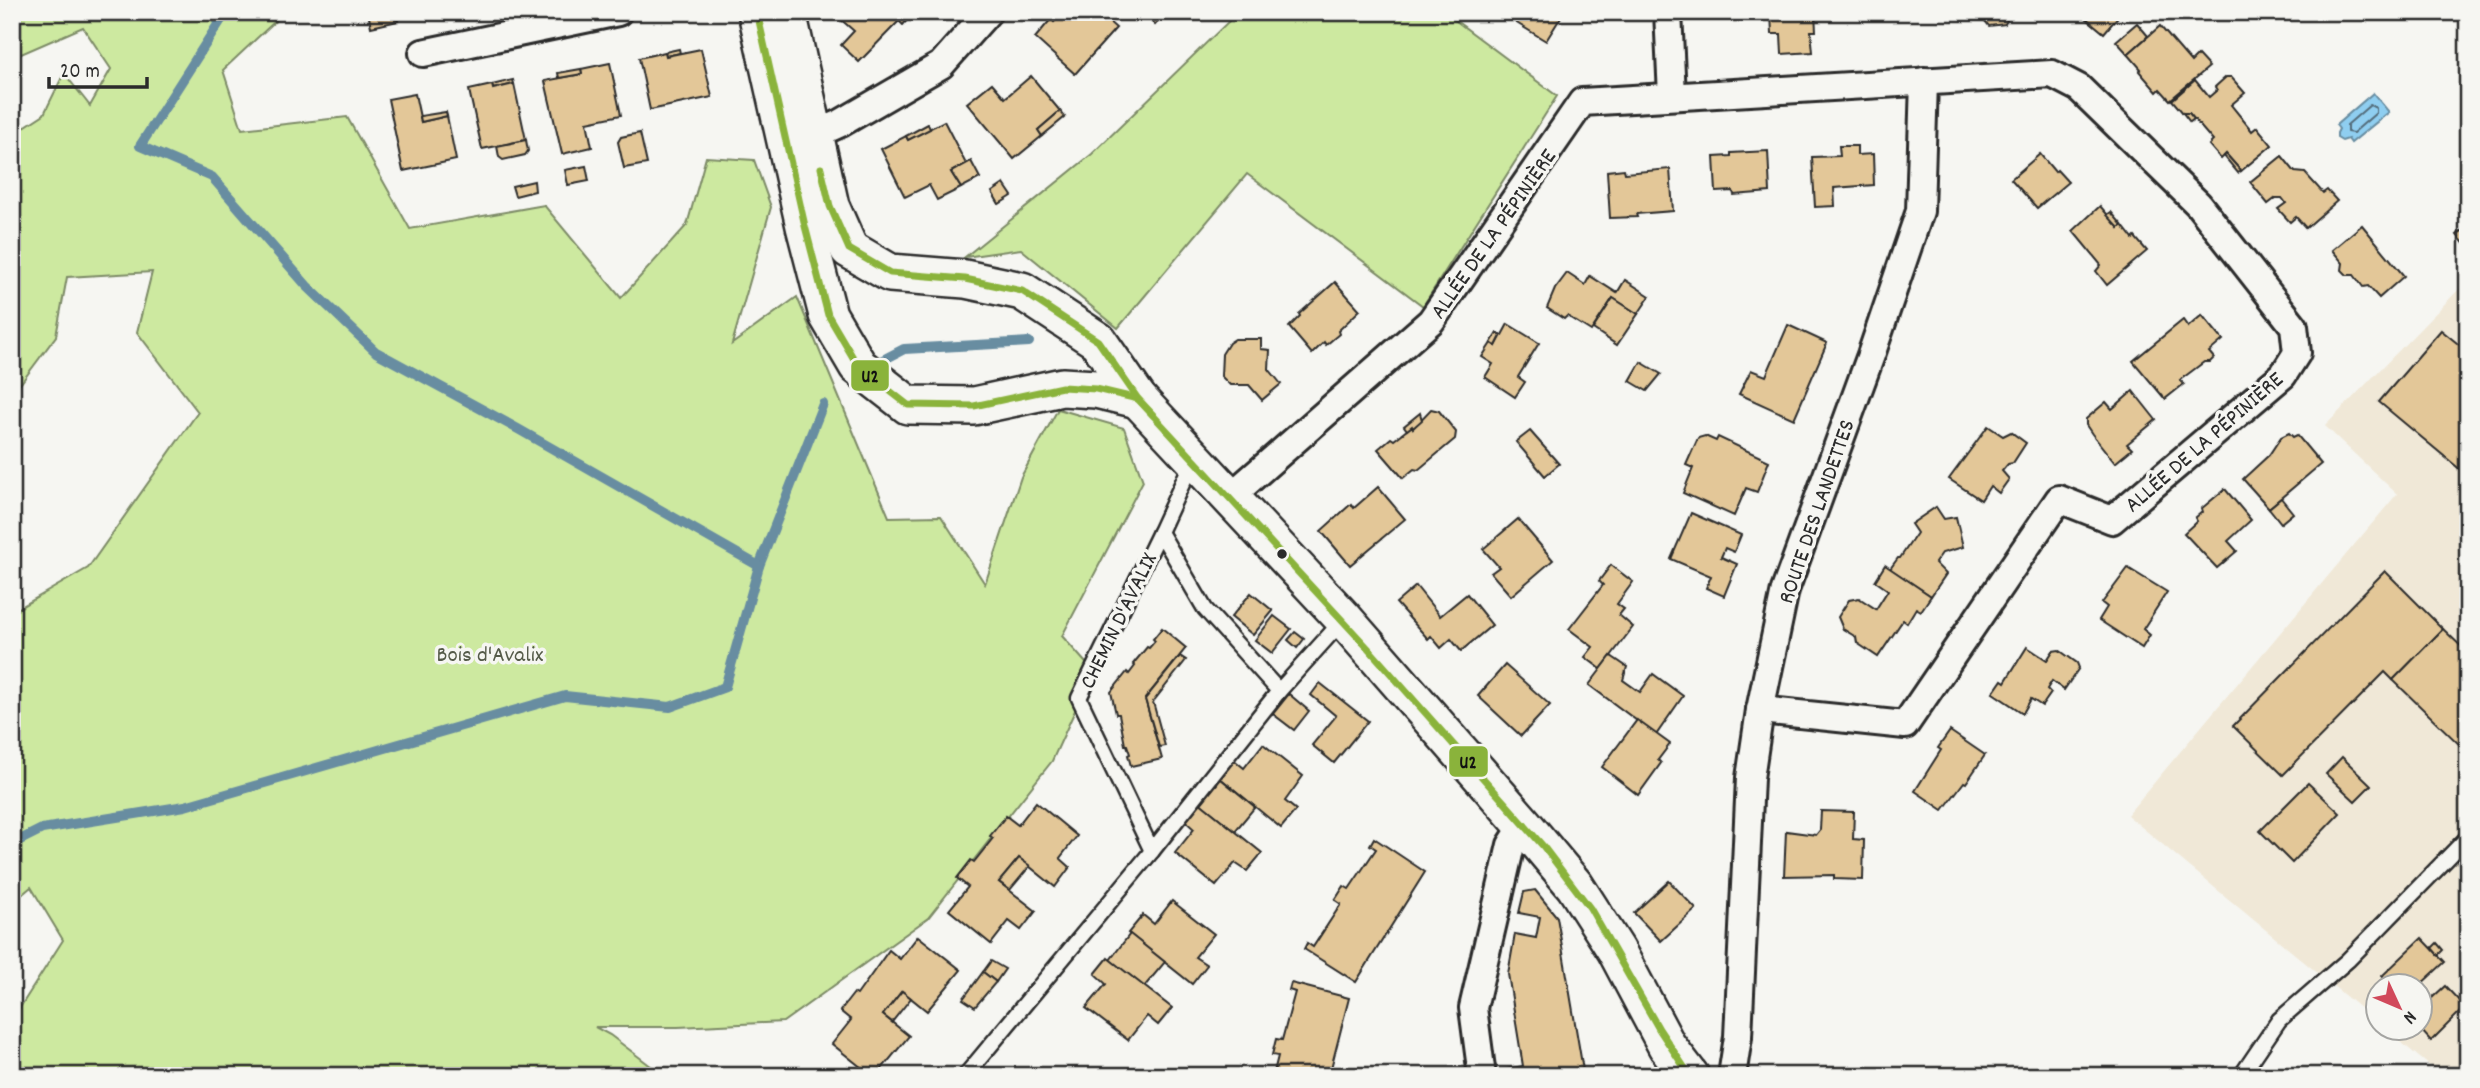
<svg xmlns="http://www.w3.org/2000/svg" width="2480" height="1088" viewBox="0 0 2480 1088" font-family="Dekko,sans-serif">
  <rect width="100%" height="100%" fill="#f6f6f2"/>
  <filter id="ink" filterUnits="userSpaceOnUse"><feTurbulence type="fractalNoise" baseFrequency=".0143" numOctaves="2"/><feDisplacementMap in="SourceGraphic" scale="14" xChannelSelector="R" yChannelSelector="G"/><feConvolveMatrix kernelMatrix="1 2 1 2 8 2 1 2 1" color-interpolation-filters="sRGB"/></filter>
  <g filter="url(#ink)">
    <path fill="#f0e8d7" d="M2468,280V1076H2442L2385,1029L2420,1028V986H2378V1023L2127,815L2397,494L2325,426Z"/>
    <g fill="#cde9a0" stroke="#7c8a66" stroke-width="2">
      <path d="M12,12H285L223,70L242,129L347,117L410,229L544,205L621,298L687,225L706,157L754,160L771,207L732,344L797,297L889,517L941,516L985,584L1021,477L1058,409L1124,428L1143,481L1062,636L1093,671L1052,761L928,918L783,1022L678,1027H595L610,1035L664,1076H12V1020L63,940L31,887L12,903V612L88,568L198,412L137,332L152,272L67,277L56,336L12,395V135L44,114L64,73L90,106L111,69L83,27L12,58Z"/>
      <path d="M1234,12H1444L1557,96L1423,306L1247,174L1118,328L1021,249L965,257L1092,154L1229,21Z"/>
    </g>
    <path fill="#8fcef0" stroke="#678da1" stroke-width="2" d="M2373,93L2389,112L2351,143L2348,139L2342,141L2337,138V133L2339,129L2336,125Z"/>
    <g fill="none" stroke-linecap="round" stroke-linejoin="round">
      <path stroke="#536c7a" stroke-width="2" d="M2370,105L2376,108V113L2353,133L2347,132V125Z"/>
      <g stroke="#678da1" stroke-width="10">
        <path d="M881,361L904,349L1029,342"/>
        <path d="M759,566L823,404"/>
        <path d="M12,844L42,829L185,806L565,696L670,707L725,687L759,566L518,429L376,352L307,286L212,177L140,146L226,12"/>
      </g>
    </g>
    <g fill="#e3c798" stroke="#2b2b2b" stroke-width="2">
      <path d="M368,12H396L398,21L371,27Z"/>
      <path d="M840,12H914L903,25L899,21L859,62L841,45L854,31L837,16Z"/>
      <path d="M1063,12H1098L1116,28L1075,74L1035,38L1051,19L1054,22Z"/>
      <path d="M1142,12H1167L1155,25Z"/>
      <path d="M1514,12H1564L1546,41L1510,19Z"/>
      <path d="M1771,12H1815L1816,31H1811L1813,52L1782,54L1781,34H1772Z"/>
      <path d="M1985,12H2007V20L2005,24L1989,26L1985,21Z"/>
      <path d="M2086,12H2122L2104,33L2087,19L2090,17Z"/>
      <path d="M2137,23L2148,36L2128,54L2116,41Z"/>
      <path d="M2160,26L2191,62L2198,55L2209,67L2170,100L2160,89L2157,92L2139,71L2141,69L2128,54Z"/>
      <path d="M679,49L680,53L666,56L665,52Z"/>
      <path d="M701,49L712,97L650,110L639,58L665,52L666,56Z"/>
      <path d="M610,63L621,115L587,122L592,147L562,154L545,81L582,74L581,69Z"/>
      <path d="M581,69L582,74L559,78L558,73Z"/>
      <path d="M1031,76L1060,111L1038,130L1042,136L1014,159L967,103L992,83L1005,98Z"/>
      <path d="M2226,77H2231L2245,93L2231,105L2252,131L2257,127L2272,145L2241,171L2226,154L2221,159L2209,145L2213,141L2189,113H2183L2172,100L2195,80L2209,97L2217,90L2215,87Z"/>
      <path d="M513,80L514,84L493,89L492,85Z"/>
      <path d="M514,84L526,140L482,149L469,90L492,85L493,89Z"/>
      <path d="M415,94L421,122L447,116L456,160L403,171L388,99Z"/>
      <path d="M1060,111L1065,117L1042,136L1038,130Z"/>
      <path d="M446,112L447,116L421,122L420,116Z"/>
      <path d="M2183,113H2189L2194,119L2190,122Z"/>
      <path d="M944,121L966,164L951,172L961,188L937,200L929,185L905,197L881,149L906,136L908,140Z"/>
      <path d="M928,124L930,129L908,140L906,136Z"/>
      <path d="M640,133L647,164L624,168L618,142L621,137Z"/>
      <path d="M526,140L528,151L525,155L503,160L499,157L497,146Z"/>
      <path d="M1839,146H1857V155L1873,154L1874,185L1834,188L1835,206L1815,207L1812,157L1840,156Z"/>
      <path d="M1768,151L1770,192L1734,195L1733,191L1716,192L1714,157L1731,156V153Z"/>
      <path d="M2040,154L2055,172L2057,170L2068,182L2037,208L2011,179Z"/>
      <path d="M2226,154L2241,171L2238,173L2224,156Z"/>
      <path d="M2282,156L2295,172L2305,173L2323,193L2327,190L2337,201L2306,228L2296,217L2290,222L2278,209L2286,203L2282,198H2276L2268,204L2250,182Z"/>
      <path d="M971,161L980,178L961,188L951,172Z"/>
      <path d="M586,166L589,181L568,185L565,170Z"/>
      <path d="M1624,169L1625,173L1670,169L1673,211L1636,214L1637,217L1610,218L1607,171Z"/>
      <path d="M534,181L535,191L515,196L512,186Z"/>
      <path d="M1004,184L1012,196L999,204L992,192Z"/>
      <path d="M2100,206L2119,228L2122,225L2133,239L2135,237L2147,251L2107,285L2096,271L2101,265L2073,231Z"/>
      <path d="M2111,212L2122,225L2119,228L2107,215Z"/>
      <path d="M2362,225L2404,276L2379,298L2368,286L2363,287L2354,275H2347L2342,270L2343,263L2332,250Z"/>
      <path d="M2468,226V247H2467L2457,235Z"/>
      <path d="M1567,273L1585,285L1590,276L1617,293L1625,280L1650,296L1638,314L1613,298L1591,331L1567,316L1564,319L1547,308L1555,289Z"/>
      <path d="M1335,282L1360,310L1338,331L1339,334L1326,345L1324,342L1312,354L1289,327L1300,316L1299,314Z"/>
      <path d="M1613,298L1638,314L1617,345L1593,329Z"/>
      <path d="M2202,315L2223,340L2209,352L2214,358L2210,362H2204L2180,380L2184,384L2165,399L2133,361L2183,320L2188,327Z"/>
      <path d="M1508,324L1539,343L1518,377L1525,382L1515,397L1485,377L1493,364L1482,357L1491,343L1496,346Z"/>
      <path d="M1788,325L1827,343L1794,419L1739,394L1751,370L1766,376Z"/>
      <path d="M2441,330L2468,352V476L2379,402Z"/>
      <path d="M1497,333L1501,336L1496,346L1491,343Z"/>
      <path d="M1235,339H1261V349L1270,350L1269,369L1281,384L1262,400L1249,385H1230L1221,376L1222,354L1229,343Z"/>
      <path d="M1641,362L1661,374L1647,391L1630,381Z"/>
      <path d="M2133,391L2156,420L2127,444L2132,449L2115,463L2092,434L2086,425V419L2106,402L2112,409Z"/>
      <path d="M1431,409L1439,411L1456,432L1455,439L1418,470L1414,469L1403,478L1378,449L1391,438L1394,440L1412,426L1413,428Z"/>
      <path d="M1420,413L1422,420L1413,428L1412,426L1407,430L1404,426Z"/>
      <path d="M1988,426L2003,436L2011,432L2026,443L2013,463L2008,464L2002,471L2009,479L1999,493L1990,486L1981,500L1949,479Z"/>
      <path d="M1530,431L1559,464L1545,476L1516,442Z"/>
      <path d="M2289,433L2293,437L2297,435L2321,464L2269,508L2243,479L2269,455L2281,437Z"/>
      <path d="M1705,436L1716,441L1718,437L1769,461L1757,492L1746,488L1734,516L1683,493L1693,468L1686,465L1698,438Z"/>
      <path d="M1378,487L1405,519L1350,565L1321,531L1351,504L1354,508Z"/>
      <path d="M2225,489L2251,520L2228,541L2237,551L2217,568L2184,533L2197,521L2195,518L2202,512L2201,509Z"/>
      <path d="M2281,498L2293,513L2281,523L2269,508Z"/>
      <path d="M1936,507L1944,519L1956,517L1963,547L1942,553L1935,563L1946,574L1931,596L1890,569L1898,558H1900L1917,533L1911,524Z"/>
      <path d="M1691,513L1741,535L1734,552L1725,548L1721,557L1737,564L1724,596L1706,588L1711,576L1671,559Z"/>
      <path d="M1518,519L1553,560L1511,596L1491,573L1499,567L1483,549Z"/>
      <path d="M1611,565L1633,582L1617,604L1624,609L1619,615L1633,627L1601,669L1585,657L1593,647L1569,629L1603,585L1599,581Z"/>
      <path d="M1885,565L1931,596L1921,611L1916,608L1907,623L1903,620L1878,657L1857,643L1856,637L1843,629L1838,617L1849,600L1859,598L1876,609L1888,590L1875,581Z"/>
      <path d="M2128,568L2167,592L2143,629L2150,635L2142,648L2099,620L2107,607L2102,603Z"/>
      <path d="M2385,571L2443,629L2393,680L2385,672L2283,775L2233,726Z"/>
      <path d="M1416,586L1440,616L1467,594L1492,625L1461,651L1451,639L1441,648L1431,636L1428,639L1396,603Z"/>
      <path d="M1251,593L1273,611L1253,635L1231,617Z"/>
      <path d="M1274,616L1291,629L1272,653L1255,640Z"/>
      <path d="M1162,628L1186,648L1145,699L1162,759L1131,766L1128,755L1130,754L1127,745H1125L1119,714H1116L1111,692L1127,672L1129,674L1135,666L1133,664L1147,647L1149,648L1155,641L1153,639Z"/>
      <path d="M2443,629L2468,653V753L2393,680Z"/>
      <path d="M1295,632L1304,639L1297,648L1288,640Z"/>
      <path d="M2027,647L2047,660L2053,651L2059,650L2077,663L2079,668L2064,690L2052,681L2047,689L2051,693L2042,706L2031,699L2023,713L1993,693L2002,680L2005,682Z"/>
      <path d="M1180,656L1186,660L1153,702L1165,746L1159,747L1145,699Z"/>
      <path d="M1611,656L1627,667L1623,680L1640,692L1653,674L1683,696L1656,735L1589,685Z"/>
      <path d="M1505,665L1550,705L1521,736L1478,696Z"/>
      <path d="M1320,683L1368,721L1334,763L1312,745L1336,716L1311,695Z"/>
      <path d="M1289,694L1309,711L1294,730L1273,714Z"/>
      <path d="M1637,720L1670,744L1658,760L1661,763L1638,795L1602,767Z"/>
      <path d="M1950,731L1985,755L1966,783L1964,782L1943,810L1915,791L1941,750L1938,748Z"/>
      <path d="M1263,744L1303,776L1285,801L1296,810L1281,828L1219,777L1233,759L1244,768Z"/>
      <path d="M2342,757L2371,785L2355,801L2326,774Z"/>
      <path d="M1221,779L1255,807L1235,831L1201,804Z"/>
      <path d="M2308,783L2340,813L2292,863L2260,831Z"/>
      <path d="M1036,802L1077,836L1060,858L1070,867L1055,887L1019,858L999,882L1036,911L1021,930L1009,921L991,944L949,910L968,887L957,878L971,860L974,862L993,838L990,836L1006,816L1018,825Z"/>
      <path d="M1199,802L1262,853L1247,871L1235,863L1216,886L1175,853L1194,829L1184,820Z"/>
      <path d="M1821,811L1854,812L1853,839L1864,840L1863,880L1834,879V875L1784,876L1786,831L1816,835L1820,830Z"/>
      <path d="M1374,838L1425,872L1356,982L1304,949L1307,943L1313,947L1341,904L1335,900L1344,886L1349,889L1376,849L1370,845Z"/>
      <path d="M1019,858L1030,866L1010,890L999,882Z"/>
      <path d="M1669,881L1696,909L1661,941L1634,913Z"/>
      <path d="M1535,890L1557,917L1584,1076H1502L1501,1070L1523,1066L1508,974L1515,934L1536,938L1540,917L1519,913L1524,892Z"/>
      <path d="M1172,901L1214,934L1195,957L1207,965L1192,984L1128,933L1143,915L1154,924Z"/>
      <path d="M1130,934L1165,962L1144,987L1110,960Z"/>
      <path d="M918,936L961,970L927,1011L902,991L883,1015L909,1036L876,1076H872L832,1044L851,1020L840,1011L854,993L857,995L889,950L900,959Z"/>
      <path d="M2422,938L2445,962L2419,986H2392L2382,976Z"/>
      <path d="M2437,943L2443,950L2438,955L2432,948Z"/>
      <path d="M1108,958L1172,1008L1158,1025L1147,1016L1128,1040L1086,1008L1106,984L1095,974Z"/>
      <path d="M991,961L1005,969L996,982L983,972Z"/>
      <path d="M983,972L996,982L975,1007L963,999Z"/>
      <path d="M1291,983L1349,998L1329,1076H1273L1278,1056L1272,1055L1276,1039L1282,1040L1295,992L1289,990Z"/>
      <path d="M2445,986L2465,1007L2431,1041L2419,1028L2420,1009Z"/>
      <path d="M902,991L911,998L892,1022L883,1015Z"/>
    </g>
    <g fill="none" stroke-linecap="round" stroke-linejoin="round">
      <g stroke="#2b2b2b" stroke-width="19">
        <g id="lane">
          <path d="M1160,532L1193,460"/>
          <path d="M1152,851L1079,698L1160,532L1205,609L1279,691"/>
          <path d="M965,1076L1152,851L1279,691L1343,620"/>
          <path d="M2241,1076L2279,1020L2348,960L2468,837"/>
        </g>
      </g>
      <g stroke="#2b2b2b" stroke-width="32">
        <g id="street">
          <path d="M1668,12L1672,96"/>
          <path d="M423,53L618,12"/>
          <path d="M799,142L841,123L941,65L988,12"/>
          <path d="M1230,497L1431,321L1582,102L2052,74L2079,88L2198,204L2294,326L2297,353L2283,375L2112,520L2059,499L1905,725L1760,710"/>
          <path d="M1482,1076L1473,1008L1511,845L1524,825"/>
          <path d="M1732,1076L1738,1037L1750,778L1760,710L1785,590L1871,355L1920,211L1924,81"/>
        </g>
      </g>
      <g stroke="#2b2b2b" stroke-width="42">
        <g id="secondary">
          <path d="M757,12L805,226L828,315L858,366L908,405L974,406L1062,387L1096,389L1138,399"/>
          <path d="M787,12L830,206L849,249L890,273L965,279L1022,291L1098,341L1138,399L1344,619L1524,825L1575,886L1616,950L1667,1046L1690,1076"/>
        </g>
      </g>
      <use href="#lane" stroke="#f6f6f2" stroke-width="14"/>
      <use href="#street" stroke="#f6f6f2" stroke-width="26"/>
      <use href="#secondary" stroke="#f6f6f2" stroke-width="37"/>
      <g stroke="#f6f6f2" stroke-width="12">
        <g id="bus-1">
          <path d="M757,12L805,226L828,315L858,366L908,405L974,406L1062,387L1096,389L1138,399L1368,648L1543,846L1590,908L1659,1029L1690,1076"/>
          <path d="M821,168L830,206L849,249L890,273L965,279L1022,291L1098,341L1138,399L1153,415"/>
        </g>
      </g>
      <use href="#bus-1" stroke="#8ab33b" stroke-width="7"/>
    </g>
  </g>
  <circle fill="#2b2b2b" stroke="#f6f6f2" stroke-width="2.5" cx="1282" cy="554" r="6"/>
  <g text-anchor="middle" stroke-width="7" stroke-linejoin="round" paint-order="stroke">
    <g font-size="23" fill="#2b2b2b" stroke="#f6f6f2">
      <text transform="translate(1492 233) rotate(-55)" y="8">ALLÉE DE LA PÉPINIÈRE</text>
      <text transform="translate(2203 441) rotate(-41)" y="8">ALLÉE DE LA PÉPINIÈRE</text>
      <text transform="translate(1815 511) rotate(-71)" y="8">ROUTE DES LANDETTES</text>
      <text transform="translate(1117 620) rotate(-64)" y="8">CHEMIN D'AVALIX</text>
    </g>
    <g font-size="23" fill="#545a48" stroke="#f6f6f2">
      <text x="490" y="661">Bois d'Avalix</text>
    </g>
  </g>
  <g stroke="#f6f6f2" stroke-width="2.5">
    <rect x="850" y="359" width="40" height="33" rx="7" fill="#8ab33b"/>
    <rect x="1448" y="745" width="41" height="33" rx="7" fill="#8ab33b"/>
  </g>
  <g font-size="19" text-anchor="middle" font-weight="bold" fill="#111">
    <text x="870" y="382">U2</text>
    <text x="1468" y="768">U2</text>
  </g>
  <rect width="2480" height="1088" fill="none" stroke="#f6f6f2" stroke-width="42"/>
  <rect x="21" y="21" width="2438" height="1046" fill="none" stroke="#2b2b2b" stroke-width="2.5" filter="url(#ink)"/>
  <g transform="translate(2399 1007) rotate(134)"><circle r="33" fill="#f6f6f2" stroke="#a5a5a2" stroke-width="2"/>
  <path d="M0-5L12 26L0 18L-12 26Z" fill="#d1495b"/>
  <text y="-10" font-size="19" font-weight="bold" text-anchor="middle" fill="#2b2b2b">N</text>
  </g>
  <path d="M49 77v10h98v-10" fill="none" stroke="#2b2b2b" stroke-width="3.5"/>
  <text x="60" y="77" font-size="21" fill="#2b2b2b" stroke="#f6f6f2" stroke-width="5" paint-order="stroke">20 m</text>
</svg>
